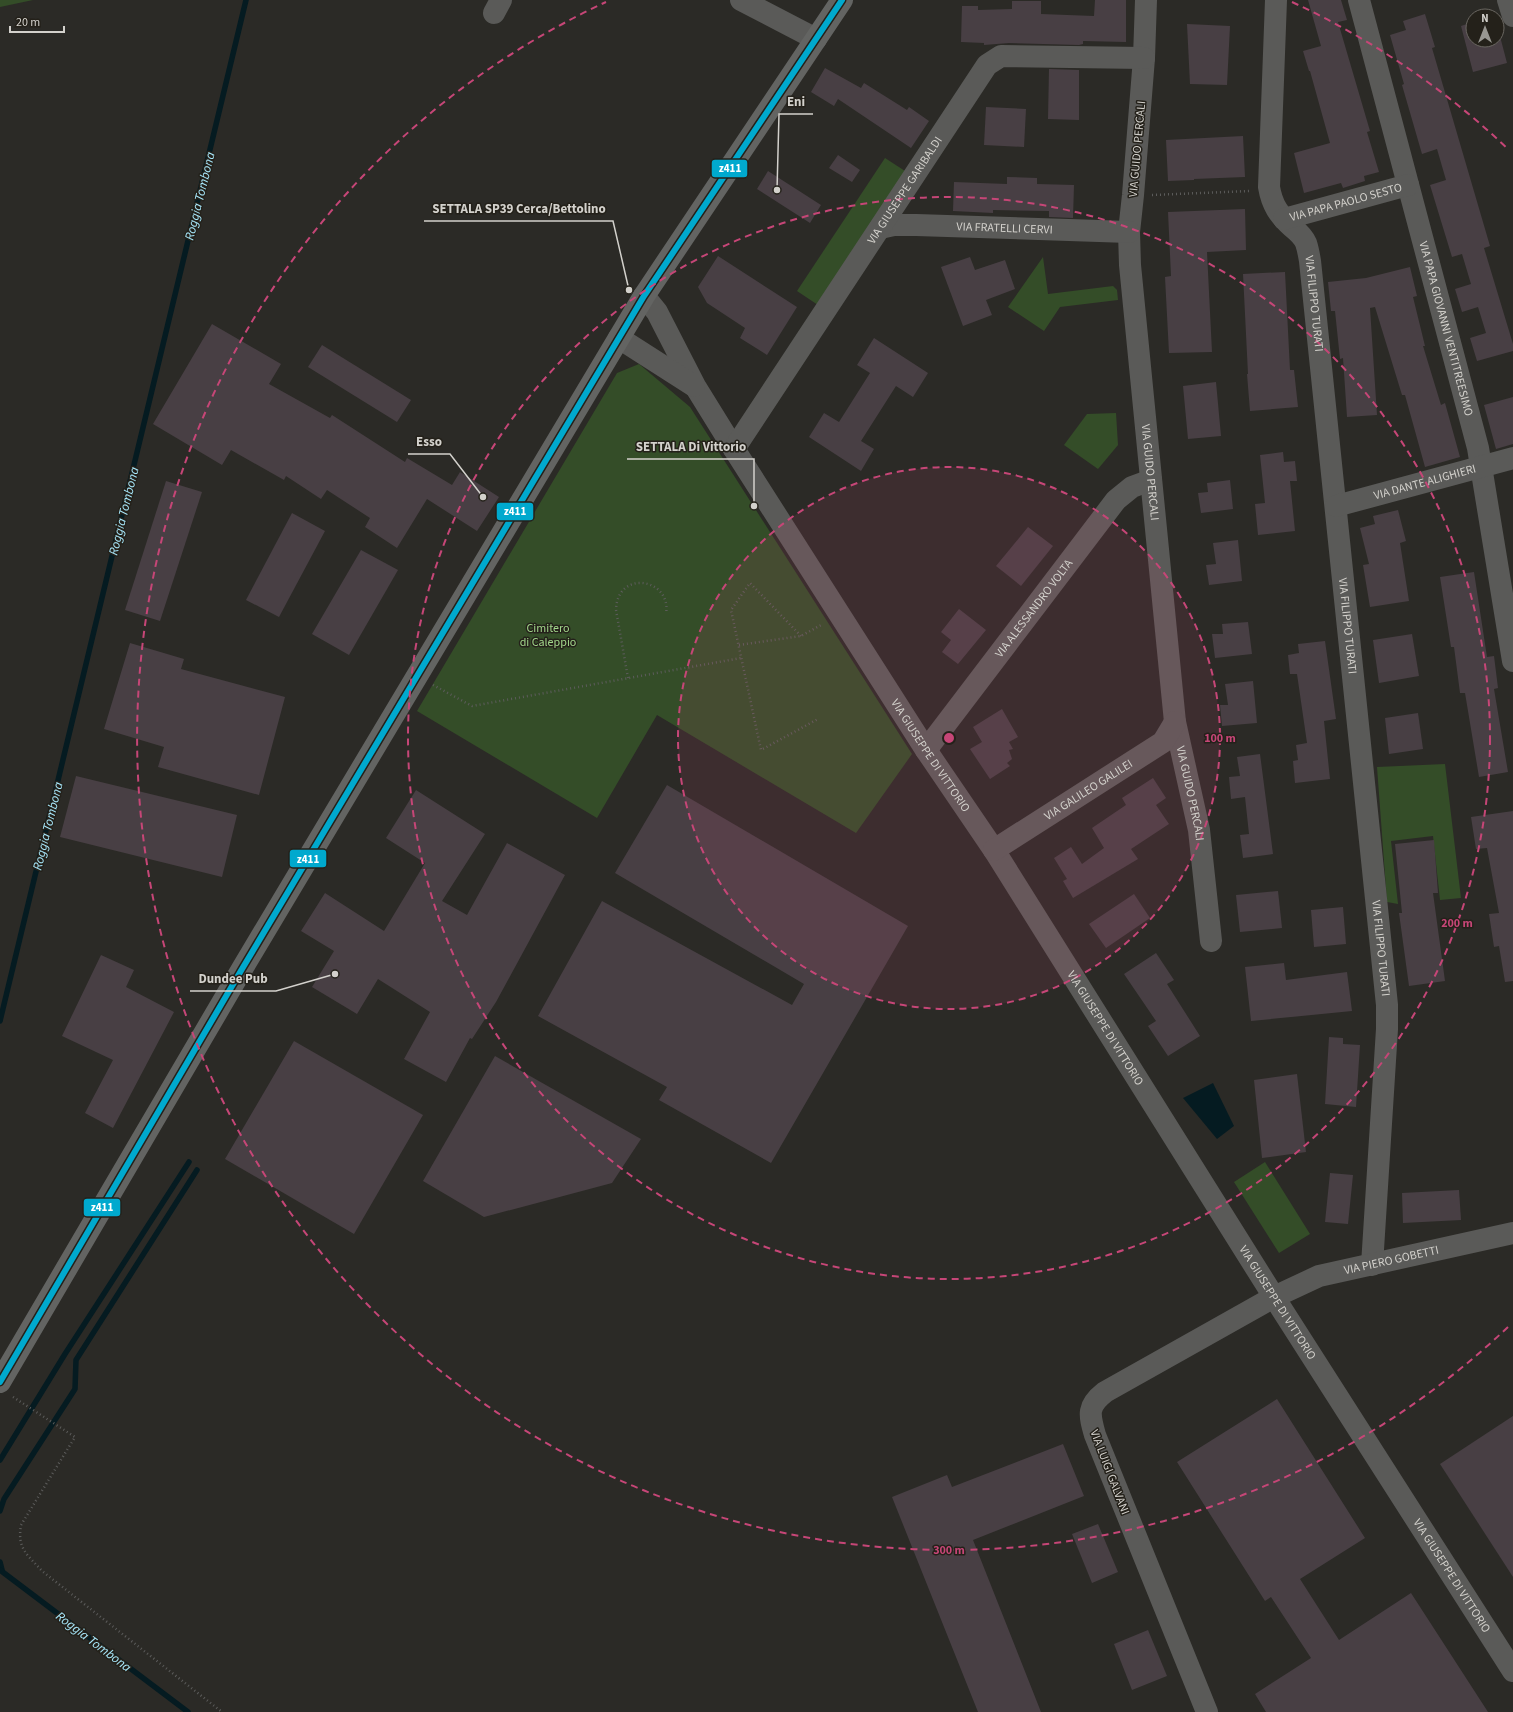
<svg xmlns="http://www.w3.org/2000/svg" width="1513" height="1712" viewBox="0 0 1513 1712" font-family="'Source Sans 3',sans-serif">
  <rect width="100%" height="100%" fill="#2b2a26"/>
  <g fill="#344d28">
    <path d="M0,0H33L0,7Z"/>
    <path d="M885,158L905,171L818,305L797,291Z"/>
    <path d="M1043,257L1048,294L1113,286L1117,290L1118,300L1060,307L1044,331L1008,307Z"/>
    <path d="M639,364L690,407L912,754L856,833L657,715L597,818L417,711L617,373Z"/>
    <path d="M1116,413L1118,445L1098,469L1064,445L1087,414Z"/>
    <path d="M1445,764L1461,898L1440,900L1433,836L1391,841L1398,904L1387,902L1377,767Z"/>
    <path d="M1265,1162L1310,1234L1279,1253L1234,1182Z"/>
  </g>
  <path fill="#051b21" d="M1213,1083L1234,1126L1217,1139L1183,1098Z"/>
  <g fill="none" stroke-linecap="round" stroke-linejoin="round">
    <g stroke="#051b21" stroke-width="5.5">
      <path d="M0,1021L246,0"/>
      <path d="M0,1460L65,1354L189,1162"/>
      <path d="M0,1511L4,1499L75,1389L76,1360L197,1170"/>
      <path d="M0,1562L2,1570"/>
      <path d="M0,1570L188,1712"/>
    </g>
  </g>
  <g fill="#483f44">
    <path d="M1095,0H1126V42L1083,41V44L1079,45L1009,43L984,45V43L961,42L962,6H978V10L1012,9V1H1041V14L1094,16Z"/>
    <path d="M1308,0H1341L1347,20L1338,22L1370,131L1367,132L1379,172L1364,176L1365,181L1343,188L1341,183L1304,193L1294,153L1330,143L1310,71H1309L1303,51L1321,46Z"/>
    <path d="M1425,14L1435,47L1432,48L1490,246L1484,248L1513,344V351L1477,361L1470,338L1486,333L1478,307L1462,312L1455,289L1471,284L1462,254L1452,257L1430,185L1446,180L1437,149L1422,154L1402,85L1404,84L1390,35L1406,30L1403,21Z"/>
    <path d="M1473,22V40H1497V25L1507,63L1473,72L1461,26Z"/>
    <path d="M1187,24L1230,26L1227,85L1190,84Z"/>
    <path d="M825,68L861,88L864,83L907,110L909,107L929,121L911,148L838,99L834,106L811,92Z"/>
    <path d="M1049,69L1079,70V120L1048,119Z"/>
    <path d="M986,107L1026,109L1024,147L984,145Z"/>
    <path d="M1243,136L1245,177L1194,179V180L1168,181L1166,140Z"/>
    <path d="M838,155L860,170L852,182L829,168Z"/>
    <path d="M768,171L821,205L810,223L757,189Z"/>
    <path d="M1007,177L1037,178V184L1074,185L1073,218L1049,217V211L993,210V213L953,211L954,182L1007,184Z"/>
    <path d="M1245,209L1246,250L1207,252L1212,352L1169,353L1165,277L1171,276L1168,212Z"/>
    <path d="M718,256L797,307L767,355L740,338L745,328L707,303L698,287Z"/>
    <path d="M970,257L975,270L1005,260L1015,289L986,300L992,315L963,326L941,267Z"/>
    <path d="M1410,267L1417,296L1413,297L1425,346H1423L1441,405L1445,403L1460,457L1425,467L1405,395H1402L1375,307L1370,308L1377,415L1347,417L1343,358L1340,359L1335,311H1331L1328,282L1366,278Z"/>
    <path d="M1285,272L1290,370H1294L1298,407L1250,411L1247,374H1248L1243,274Z"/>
    <path d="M212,324L281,364L269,384L330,418L332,415L405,462L407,458L452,485L460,472L499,497L477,531L427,499L397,548L365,527L370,518L327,490L321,499L286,476L284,480L231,450L222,465L153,424Z"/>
    <path d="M874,338L928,373L913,397L896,386L861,441L874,449L861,471L809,437L824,413L839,422L870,373L857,365Z"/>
    <path d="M322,345L411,400L397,422L308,367Z"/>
    <path d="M1216,382L1221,436L1188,439L1183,386Z"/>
    <path d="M1513,397V444L1496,449L1484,405Z"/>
    <path d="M1283,452L1284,462L1295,461L1297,481H1290L1295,531L1258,535L1255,504L1265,503L1260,455Z"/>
    <path d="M1230,480L1233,509L1201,513L1198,493L1208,492L1207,483Z"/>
    <path d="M166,481L202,492L160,621L125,610Z"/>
    <path d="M1398,510L1406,541L1400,543L1409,601L1370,607L1363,565L1369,564L1360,528L1375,524L1373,516Z"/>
    <path d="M292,513L325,531L279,617L246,600Z"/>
    <path d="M1028,527L1053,546L1021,586L996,566Z"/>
    <path d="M1238,540L1242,581L1209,585L1206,565L1216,564L1213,543Z"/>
    <path d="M361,550L398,570L349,655L312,634Z"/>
    <path d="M1474,572L1487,657L1494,656L1498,688L1494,689L1508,772L1479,777L1465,693H1460L1454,647H1451L1440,577Z"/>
    <path d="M959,609L986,630L958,664L942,652L951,640L941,632Z"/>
    <path d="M1248,622L1252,654L1215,658L1212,634H1223L1222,624Z"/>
    <path d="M1412,634L1419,676L1379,683L1373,640Z"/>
    <path d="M1325,641L1336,719L1324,721L1330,779L1295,783L1293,761L1298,760L1296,745L1307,743L1297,674H1290L1288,655L1299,653L1298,644Z"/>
    <path d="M130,643L184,659L181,669L285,697L259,795L158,767L164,747L104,729Z"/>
    <path d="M1253,681L1257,723L1222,726L1220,705H1228L1225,684Z"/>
    <path d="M1002,709L1018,737L1009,742L1013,749L1009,750L1012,759L1007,763L1010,766L990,779L970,749L982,742L973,727Z"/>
    <path d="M1418,713L1423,749L1389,754L1385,718Z"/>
    <path d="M1260,754L1273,854L1243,858L1240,835L1249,834L1245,797L1231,799L1229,777L1240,776L1237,757Z"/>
    <path d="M76,776L237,815L222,877L60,837Z"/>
    <path d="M1153,778L1166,798L1156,805L1169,824L1131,849L1138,859L1073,898L1063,881L1067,879L1054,858L1071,847L1082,864L1104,848L1092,828L1126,805L1122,798Z"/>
    <path d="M667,785L908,926L771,1163L659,1100L667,1087L538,1016L602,901L792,1005L804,984L615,873Z"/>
    <path d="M416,790L485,834L442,901L467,915L507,843L565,875L496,1002L472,1039L470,1038L446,1082L404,1059L430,1012L378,979L357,1014L312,987L334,951L301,931L325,893L384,931L425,863L386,838Z"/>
    <path d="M1513,811V981L1505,982L1499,946L1494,947L1489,914L1499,913L1487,848L1476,849L1471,817Z"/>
    <path d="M1434,840L1438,893H1433L1445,981L1409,986L1399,913H1402L1395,844Z"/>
    <path d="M1278,891L1282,928L1240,932L1236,895Z"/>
    <path d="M1134,894L1150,918L1106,948L1089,924Z"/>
    <path d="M1343,907L1346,944L1314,947L1311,910Z"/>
    <path d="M1156,953L1174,980L1167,984L1200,1036L1168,1056L1148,1026L1156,1021L1124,974Z"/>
    <path d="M101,955L134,970L126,987L174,1012L113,1128L85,1113L113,1060L62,1036Z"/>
    <path d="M1284,963L1286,980L1347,972L1352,1011L1251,1021L1245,967Z"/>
    <path d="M1329,1037L1343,1038V1044L1360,1045L1356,1107L1325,1104Z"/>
    <path d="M294,1041L423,1115L354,1234L225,1159Z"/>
    <path d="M495,1056L641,1139L612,1183L484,1217L423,1181Z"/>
    <path d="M1297,1074L1306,1152L1262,1158L1254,1080Z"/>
    <path d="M1330,1173L1353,1175L1348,1224L1325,1222Z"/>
    <path d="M1459,1190L1461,1220L1403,1223L1402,1193Z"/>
    <path d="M1277,1399L1365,1538L1300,1579L1339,1640L1411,1593L1488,1712H1266L1255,1694L1311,1658L1271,1597L1265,1601L1177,1462Z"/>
    <path d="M1513,1416V1577L1440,1464Z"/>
    <path d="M1063,1444L1084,1496L973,1540L1041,1712H978L892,1497L947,1475L952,1487Z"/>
    <path d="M1098,1524L1118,1572L1092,1583L1072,1534Z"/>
    <path d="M1148,1630L1167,1676L1132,1690L1114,1644Z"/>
  </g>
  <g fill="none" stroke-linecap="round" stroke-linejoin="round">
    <g stroke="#5c5c5b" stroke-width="2.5" stroke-dasharray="1 3" stroke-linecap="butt">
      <path d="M1152,195L1250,191"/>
      <path d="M801,636L750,583L731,610L761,750L818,719"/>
      <path d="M739,645L801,636L823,624"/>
      <path d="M628,678L616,610C617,569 672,578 666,614"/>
      <path d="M433,685L472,706L741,658"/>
      <path d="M13,1397L75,1437L21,1525C17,1549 27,1554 42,1571L222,1712"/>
    </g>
    <g stroke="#5a5a58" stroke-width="22">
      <path d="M741,0L816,39"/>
      <path id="s1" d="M1146,0L1144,58L1133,195L1129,232L1130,265L1175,722L1199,830L1211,941"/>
      <path id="s2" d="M1276,0L1269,187C1272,205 1279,215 1292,227C1297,231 1303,236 1306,243C1308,249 1309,255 1310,261L1387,1005V1029L1372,1265"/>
      <path id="s3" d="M1359,0L1478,448L1513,661"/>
      <path d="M1508,0L1513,16"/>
      <path d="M494,13L501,0"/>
      <path id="s4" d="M1284,219L1408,185"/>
      <path id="s5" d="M880,228L894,225H916L1129,232"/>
      <path id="s6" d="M644,296L657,312L695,386L734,449L926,750L994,850L1274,1297L1513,1671"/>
      <path d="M619,338L694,386"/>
      <path id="s7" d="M734,449L987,65L1001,56L1144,58"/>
      <path id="s8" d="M1336,506L1513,458"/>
      <path id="s9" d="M926,750L1116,500L1132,487L1151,480"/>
      <path id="s10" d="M994,850L1163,742L1175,722"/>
      <path id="s11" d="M1207,1712L1095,1435C1089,1414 1087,1406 1105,1392L1274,1297L1319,1276L1513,1233"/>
    </g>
    <path stroke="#636462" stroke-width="22" d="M0,1382L242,969L644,296L842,0"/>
    <g stroke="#24211a" stroke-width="9">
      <path id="bus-1" d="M0,1382L242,969L644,296L842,0"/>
    </g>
    <use href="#bus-1" stroke="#00a9ce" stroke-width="6"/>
  </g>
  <circle cx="949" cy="738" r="271" fill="#c64677" fill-opacity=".12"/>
  <g fill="none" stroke="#c64677" stroke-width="2" stroke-dasharray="7 5">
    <circle cx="949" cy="738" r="271"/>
    <circle cx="949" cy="738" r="541"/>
    <path d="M1508 1327A812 812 0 1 1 606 2M1292 2A812 812 0 0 1 1508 149"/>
  </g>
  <g text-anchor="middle" stroke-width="3" stroke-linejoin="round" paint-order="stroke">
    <g font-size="12" fill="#d3d1cc" stroke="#24211a">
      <text transform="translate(1137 149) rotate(-85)" y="4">VIA GUIDO PERCALI</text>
      <text dy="4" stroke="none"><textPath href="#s7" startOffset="310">VIA GIUSEPPE GARIBALDI</textPath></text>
      <text dy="4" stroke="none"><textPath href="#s4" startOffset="64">VIA PAPA PAOLO SESTO</textPath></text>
      <text dy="4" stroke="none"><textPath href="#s5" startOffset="125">VIA FRATELLI CERVI</textPath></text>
      <text dy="4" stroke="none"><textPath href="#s2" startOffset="317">VIA FILIPPO TURATI</textPath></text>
      <text dy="4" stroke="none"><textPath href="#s3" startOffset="340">VIA PAPA GIOVANNI VENTITREESIMO</textPath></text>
      <text dy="4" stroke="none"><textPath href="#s1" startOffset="474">VIA GUIDO PERCALI</textPath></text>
      <text dy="4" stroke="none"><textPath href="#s8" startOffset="92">VIA DANTE ALIGHIERI</textPath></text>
      <text dy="4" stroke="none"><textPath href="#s9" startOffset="178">VIA ALESSANDRO VOLTA</textPath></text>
      <text dy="4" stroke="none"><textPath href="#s2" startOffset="641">VIA FILIPPO TURATI</textPath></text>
      <text dy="4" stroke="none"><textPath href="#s6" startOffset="542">VIA GIUSEPPE DI VITTORIO</textPath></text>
      <text dy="4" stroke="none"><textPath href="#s10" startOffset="112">VIA GALILEO GALILEI</textPath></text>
      <text dy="4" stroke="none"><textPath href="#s1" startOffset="798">VIA GUIDO PERCALI</textPath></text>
      <text dy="4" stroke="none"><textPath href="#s2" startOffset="965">VIA FILIPPO TURATI</textPath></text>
      <text dy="4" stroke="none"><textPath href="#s6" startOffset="866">VIA GIUSEPPE DI VITTORIO</textPath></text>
      <text dy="4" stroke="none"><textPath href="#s11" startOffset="665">VIA PIERO GOBETTI</textPath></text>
      <text dy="4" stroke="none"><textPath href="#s6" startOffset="1190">VIA GIUSEPPE DI VITTORIO</textPath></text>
      <text transform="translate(1110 1472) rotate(69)" y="4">VIA LUIGI GALVANI</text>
      <text dy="4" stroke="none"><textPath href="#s6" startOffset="1514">VIA GIUSEPPE DI VITTORIO</textPath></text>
    </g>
    <g font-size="12" fill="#a2d78b" stroke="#24211a">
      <text x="548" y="632">Cimitero<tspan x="548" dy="14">di Caleppio</tspan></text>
    </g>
    <g font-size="13" font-style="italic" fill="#a9eafe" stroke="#24211a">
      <text transform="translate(199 196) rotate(-76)" y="5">Roggia Tombona</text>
      <text transform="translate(123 511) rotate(-76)" y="5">Roggia Tombona</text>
      <text transform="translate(47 826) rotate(-76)" y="5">Roggia Tombona</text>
      <text transform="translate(94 1641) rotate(37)" y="5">Roggia Tombona</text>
    </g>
  </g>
  <circle cx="949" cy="738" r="6" fill="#c64677" stroke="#24211a" stroke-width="2"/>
  <g font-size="12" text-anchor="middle" font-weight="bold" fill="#c64677" stroke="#24211a" stroke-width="3" stroke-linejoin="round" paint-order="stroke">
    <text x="1220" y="742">100 m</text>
    <text x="1457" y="927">200 m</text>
    <text x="949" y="1554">300 m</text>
  </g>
  <path fill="none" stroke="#d3d1cc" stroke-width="1.5" d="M777 190L779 114H813M629 290L613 221H424M483 497L450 454H408M754 506L754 459H627M335 974L276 991H190"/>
  <g fill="#d3d1cc" stroke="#24211a" stroke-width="1.5">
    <circle cx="777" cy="190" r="4"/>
    <circle cx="629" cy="290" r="4"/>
    <circle cx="483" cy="497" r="4"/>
    <circle cx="754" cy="506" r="4"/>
    <circle cx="335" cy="974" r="4"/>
  </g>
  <g font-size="13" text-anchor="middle" font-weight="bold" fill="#d3d1cc" stroke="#24211a" stroke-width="3" stroke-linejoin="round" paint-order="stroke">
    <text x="796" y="106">Eni</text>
    <text x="519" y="213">SETTALA SP39 Cerca/Bettolino</text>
    <text x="429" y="446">Esso</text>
    <text x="691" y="451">SETTALA Di Vittorio</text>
    <text x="233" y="983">Dundee Pub</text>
  </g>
  <g stroke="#24211a" stroke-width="1.5">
    <rect x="711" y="159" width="37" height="19" rx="4" fill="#00a9ce"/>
    <rect x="496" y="502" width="38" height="19" rx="4" fill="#00a9ce"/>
    <rect x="289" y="849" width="38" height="19" rx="4" fill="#00a9ce"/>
    <rect x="83" y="1198" width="38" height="19" rx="4" fill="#00a9ce"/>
  </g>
  <g font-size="11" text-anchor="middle" font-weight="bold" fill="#fff">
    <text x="730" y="172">z411</text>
    <text x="515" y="515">z411</text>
    <text x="308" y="863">z411</text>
    <text x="102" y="1211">z411</text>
  </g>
  <g transform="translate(1485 28)"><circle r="19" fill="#24211a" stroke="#6a6761"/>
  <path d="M0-3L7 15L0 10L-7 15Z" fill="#989792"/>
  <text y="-6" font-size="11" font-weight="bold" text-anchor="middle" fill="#d3d1cc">N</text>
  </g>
  <path d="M10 26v6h54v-6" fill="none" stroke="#d3d1cc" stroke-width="2"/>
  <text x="16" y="26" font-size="12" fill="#d3d1cc" stroke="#24211a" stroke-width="3" paint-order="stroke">20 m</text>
</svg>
